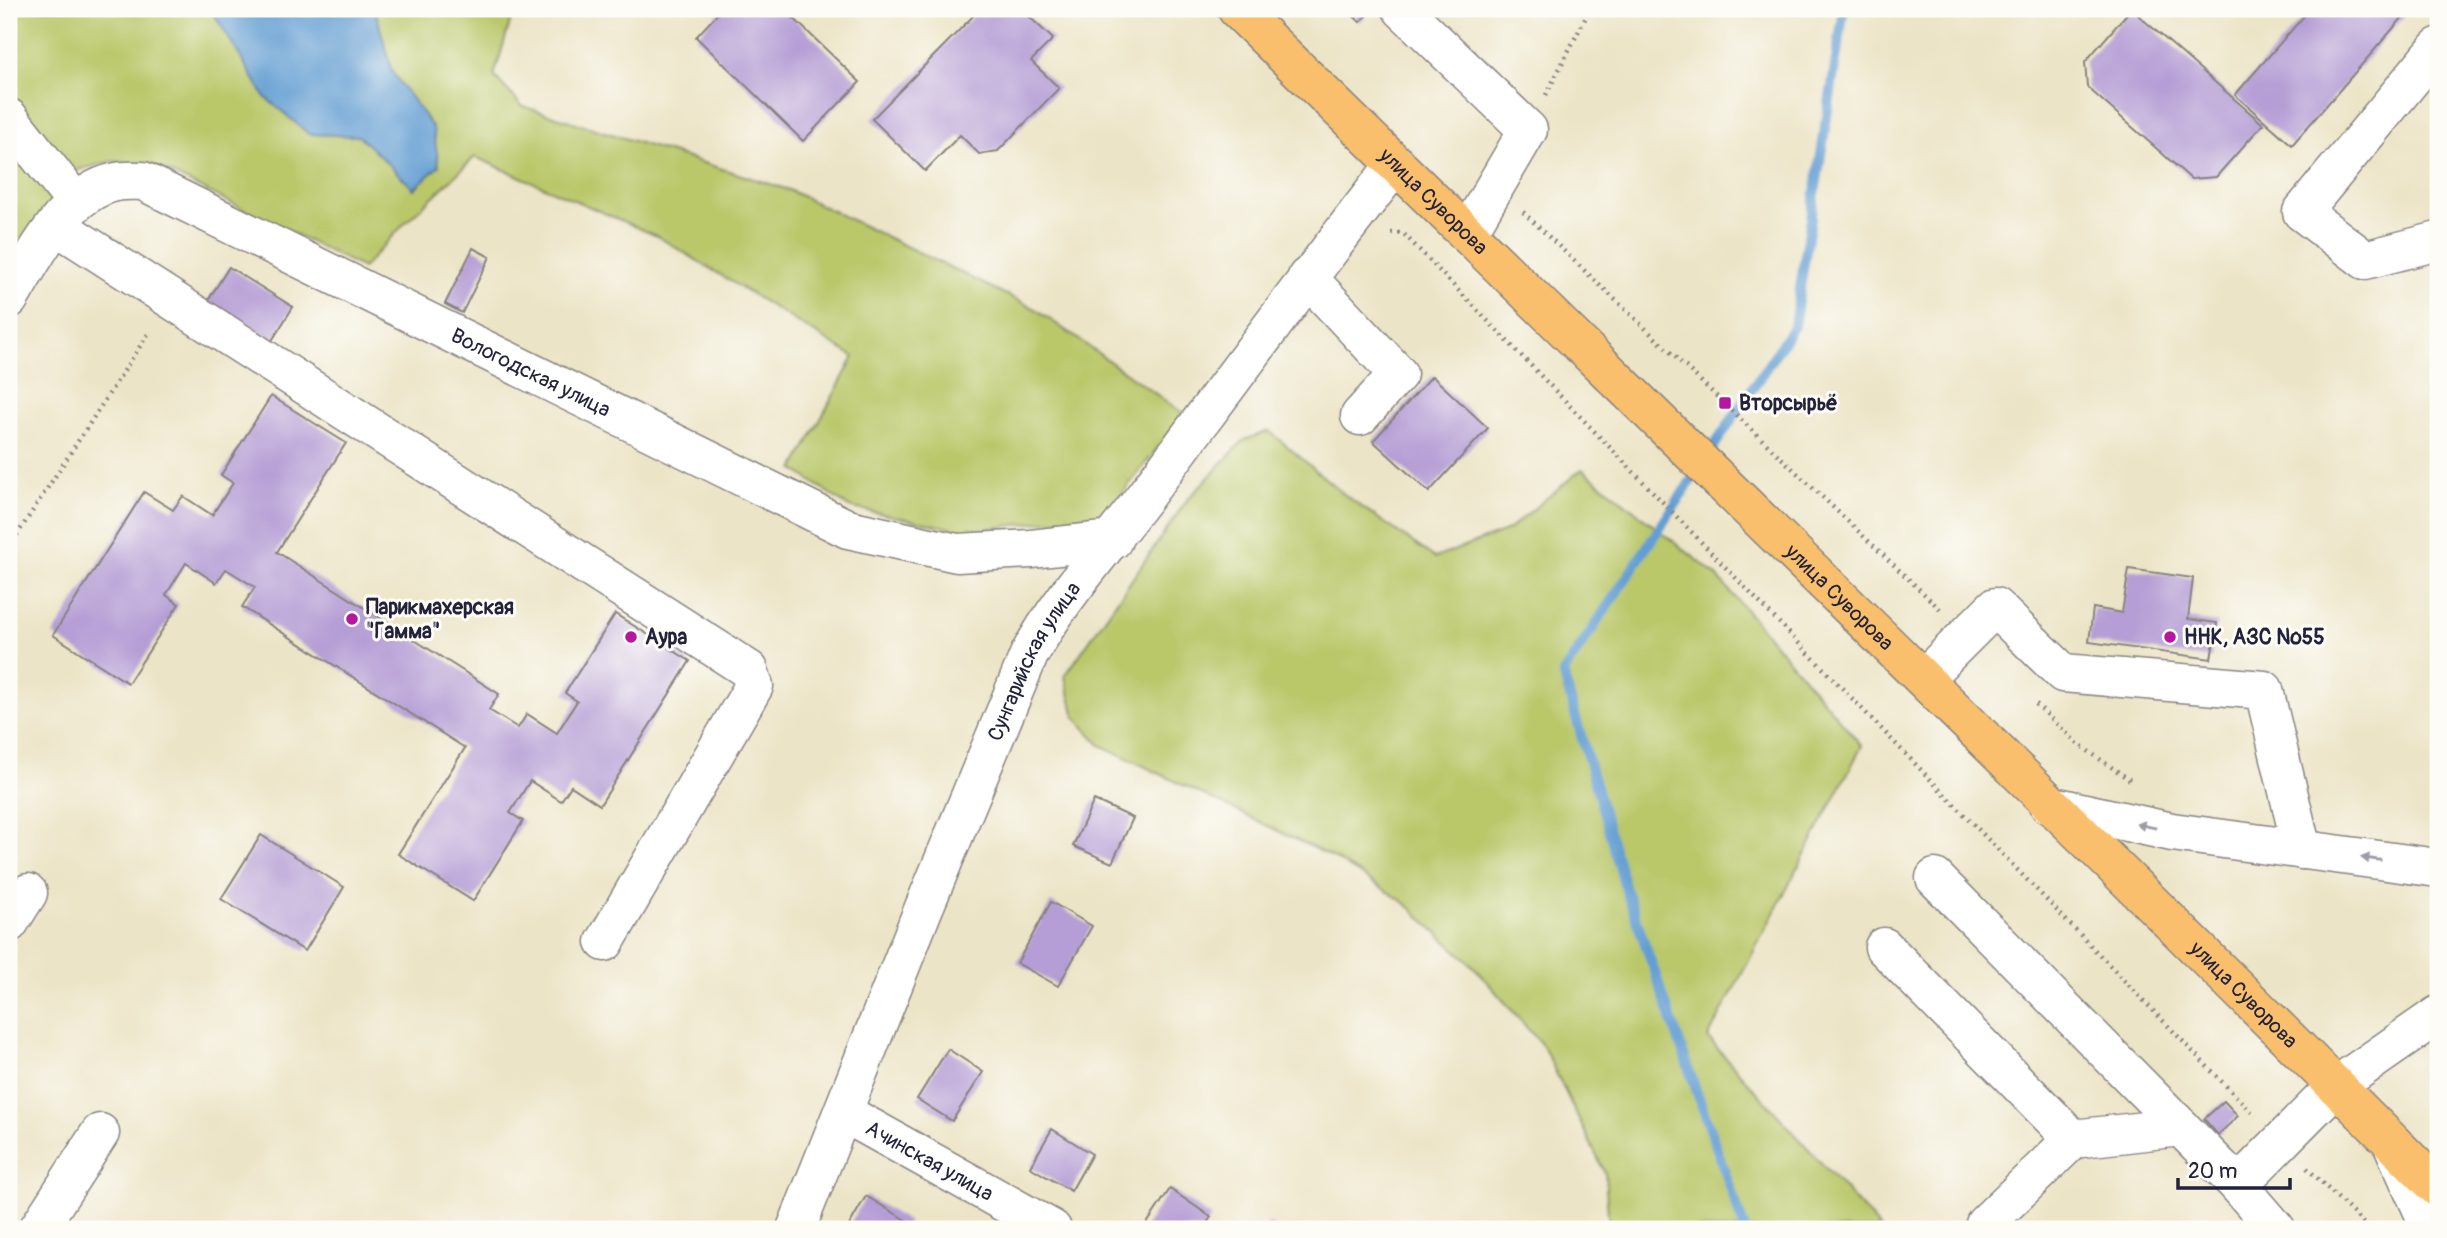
<svg xmlns="http://www.w3.org/2000/svg" width="2447" height="1238" viewBox="0 0 2447 1238" font-family="Pangolin,sans-serif">
  <rect width="100%" height="100%" fill="#fdfcf7"/>
  <filter id="ink" filterUnits="userSpaceOnUse"><feTurbulence type="fractalNoise" baseFrequency=".0143" numOctaves="2"/><feDisplacementMap in="SourceGraphic" scale="14" xChannelSelector="R" yChannelSelector="G"/><feConvolveMatrix kernelMatrix="1 2 1 2 8 2 1 2 1" color-interpolation-filters="sRGB"/></filter>
  <filter id="wash" filterUnits="userSpaceOnUse"><feTurbulence type="fractalNoise" baseFrequency=".00686" numOctaves="4" result="noise"/><feDisplacementMap in="SourceGraphic" scale="28" xChannelSelector="R" yChannelSelector="G"/><feGaussianBlur stdDeviation="1.57" result="paint"/><feColorMatrix in="noise" values="0 0 0 0 0 0 0 0 0 0 0 0 0 0 0 0 0 1.4 0 .05"/><feComposite in="paint" operator="in"/></filter>
  <g filter="url(#wash)">
    <rect width="100%" height="100%" fill="#ece4c6"/>
    <g fill="#bac86a" stroke="#6e7552" stroke-width="2">
      <path d="M15,9H211L265,97L309,134L359,136L414,189L433,128L392,72L375,9H514L494,76L522,106L789,190L1034,308L1184,414L1106,514L965,531L849,507L794,469L854,357L657,236L475,157L403,225L363,268L150,163L112,161L74,171L9,265V26Z"/>
      <path d="M1269,431L1345,495L1435,558L1508,530L1582,469L1716,575L1862,746L1708,1038L1881,1229H1609L1605,1173L1543,1046L1475,968L1404,902L1332,857L1100,745L1075,717L1065,676L1187,500L1244,440Z"/>
    </g>
    <path fill="#649ed3" stroke="#436087" stroke-width="2" d="M211,9H375L392,72L433,128L439,166L414,189L359,136L309,134L265,97Z"/>
    <g fill="none" stroke-linecap="round" stroke-linejoin="round">
      <path stroke="#649ed3" stroke-width="10" d="M1745,1229L1626,890L1563,673L1794,326L1844,9"/>
    </g>
    <g id="blocks">
      <g fill="#b59ed5">
        <path d="M722,9H784L860,82L803,141L696,37Z"/>
        <path d="M980,9H1021L1053,39L1031,61L1059,88L998,151L979,154L960,135L925,171L872,119Z"/>
        <path d="M1346,9H1372L1360,22Z"/>
        <path d="M2131,9L2263,124L2216,177L2191,179L2087,87L2085,62Z"/>
        <path d="M2310,9H2410L2292,145L2235,95Z"/>
        <path d="M473,248L490,257L462,313L445,304Z"/>
        <path d="M229,267L293,307L271,342L207,302Z"/>
        <path d="M1432,376L1488,428L1429,492L1373,441Z"/>
        <path d="M271,396L346,443L277,552L499,694L489,710L518,728L527,714L557,733L577,701L565,693L615,614L690,661L600,805L571,786L561,801L530,781L510,813L523,821L473,901L398,854L465,748L242,607L255,587L226,569L216,583L186,563L166,595L179,604L128,683L53,635L144,492L173,510L183,496L212,515L233,483L221,475Z"/>
        <path d="M2129,569L2193,578L2188,619L2217,623L2211,659L2089,642L2093,608L2122,613Z"/>
        <path d="M1094,800L1133,818L1112,863L1073,846Z"/>
        <path d="M261,835L344,887L305,951L221,899Z"/>
        <path d="M1051,902L1092,926L1058,986L1017,963Z"/>
        <path d="M948,1049L983,1072L952,1121L917,1099Z"/>
        <path d="M2224,1101L2238,1116L2218,1135L2204,1119Z"/>
        <path d="M1052,1129L1092,1154L1071,1191L1030,1167Z"/>
        <path d="M1170,1189L1211,1217L1203,1229L1144,1228Z"/>
        <path d="M866,1196L909,1222L904,1229H847Z"/>
        <path d="M1269,1223L1278,1229H1264Z"/>
      </g>
    </g>
  </g>
  <g filter="url(#ink)">
    <use href="#blocks" fill-opacity="0" stroke="#878380" stroke-width="2"/>
    <g fill="none" stroke-linecap="round" stroke-linejoin="round">
      <g stroke="#878380" stroke-width="41">
        <g id="minor">
          <path d="M1402,9L1528,130L1467,234"/>
          <path d="M2438,47L2302,212L2365,260L2438,241"/>
          <path d="M9,118L76,203"/>
          <path d="M57,226L749,670L754,686L605,942"/>
          <path d="M1307,277L1398,374L1360,416"/>
          <path id="s1" d="M9,299C35,257 63,193 116,182C125,180 135,181 143,181L848,529L957,553L1031,549L1113,540"/>
          <path d="M1924,678L1995,607L2063,673L2264,690L2302,850"/>
          <path d="M2049,805L2172,832L2438,868"/>
          <path d="M1935,878L2238,1185"/>
          <path d="M9,923L28,893"/>
          <path d="M1884,947L2073,1139"/>
          <path id="s2" d="M844,1113L1052,1229"/>
          <path d="M2392,1143L2431,1229"/>
          <path d="M1985,1224L2073,1139L2181,1127"/>
          <path d="M38,1229L100,1133"/>
          <path id="s3" d="M796,1229L923,910L1029,655C1060,598 1106,548 1145,496C1228,385 1310,273 1396,164"/>
          <path d="M2276,1229L2238,1185L2336,1086L2438,1015"/>
        </g>
      </g>
      <g stroke="#878380" stroke-width="41">
        <g id="major">
          <path id="s4" d="M1237,9C1638,402 2042,791 2438,1188"/>
        </g>
      </g>
      <g stroke="#878380" stroke-width="4.5" stroke-dasharray="2 5" stroke-linecap="butt">
        <path d="M1546,95L1590,9"/>
        <path d="M1523,212L1940,609"/>
        <path d="M1391,233H1403L2254,1115"/>
        <path d="M9,547L150,331"/>
        <path d="M2036,704L2078,744L2133,782"/>
        <path d="M2307,1168L2369,1229"/>
      </g>
      <use href="#minor" stroke="#fff" stroke-width="38"/>
      <use href="#major" stroke="#f9bf6d" stroke-width="38"/>
    </g>
    <defs><path id="oneway-solid" d="M-6-.8H1V-3.2L6.5 0L1 3.2V.8H-6Z" transform="scale(1.75)"/></defs>
    <g fill="#9c9ca7">
      <use href="#oneway-solid" transform="translate(2146 826) rotate(-168)"/>
      <use href="#oneway-solid" transform="translate(2371 859) rotate(-172)"/>
    </g>
  </g>
  <g fill="#b5179e" stroke="#fdfcf7" stroke-width="2.5">
    <rect x="1718" y="396" width="14" height="14" rx="3.5"/>
    <circle cx="352" cy="619" r="7"/>
    <circle cx="631" cy="637" r="7"/>
    <circle cx="2170" cy="637" r="7"/>
  </g>
  <g text-anchor="middle" stroke-width="6" stroke-linejoin="round" paint-order="stroke">
    <g font-size="21" fill="#22223b" stroke="#fdfcf7">
      <text dy="7" stroke="none"><textPath href="#s4" startOffset="275">улица Суворова</textPath></text>
      <text dy="7" stroke="none"><textPath href="#s1" startOffset="623">Вологодская улица</textPath></text>
      <text dy="7" stroke="none"><textPath href="#s4" startOffset="842">улица Суворова</textPath></text>
      <text dy="7" stroke="none"><textPath href="#s3" startOffset="616">Сунгарийская улица</textPath></text>
      <text dy="7" stroke="none"><textPath href="#s4" startOffset="1409">улица Суворова</textPath></text>
      <text dy="7" stroke="none"><textPath href="#s2" startOffset="98">Ачинская улица</textPath></text>
    </g>
    <g font-size="21" font-weight="bold" fill="#22223b" stroke="#fdfcf7" text-anchor="start">
      <text x="1739" y="410">Вторсырьё</text>
      <text x="366" y="614">Парикмахерская<tspan x="366" dy="24">"Гамма"</tspan></text>
      <text x="645" y="644">Аура</text>
      <text x="2184" y="644">ННК, АЗС №55</text>
    </g>
  </g>
  <rect width="2447" height="1238" fill="none" stroke="#fdfcf7" stroke-width="35"/>
  <path d="M2178 1178v10h112v-10" fill="none" stroke="#22223b" stroke-width="3.5"/>
  <text x="2188" y="1178" font-size="21" fill="#22223b" stroke="#fdfcf7" stroke-width="5" paint-order="stroke">20 m</text>
</svg>
